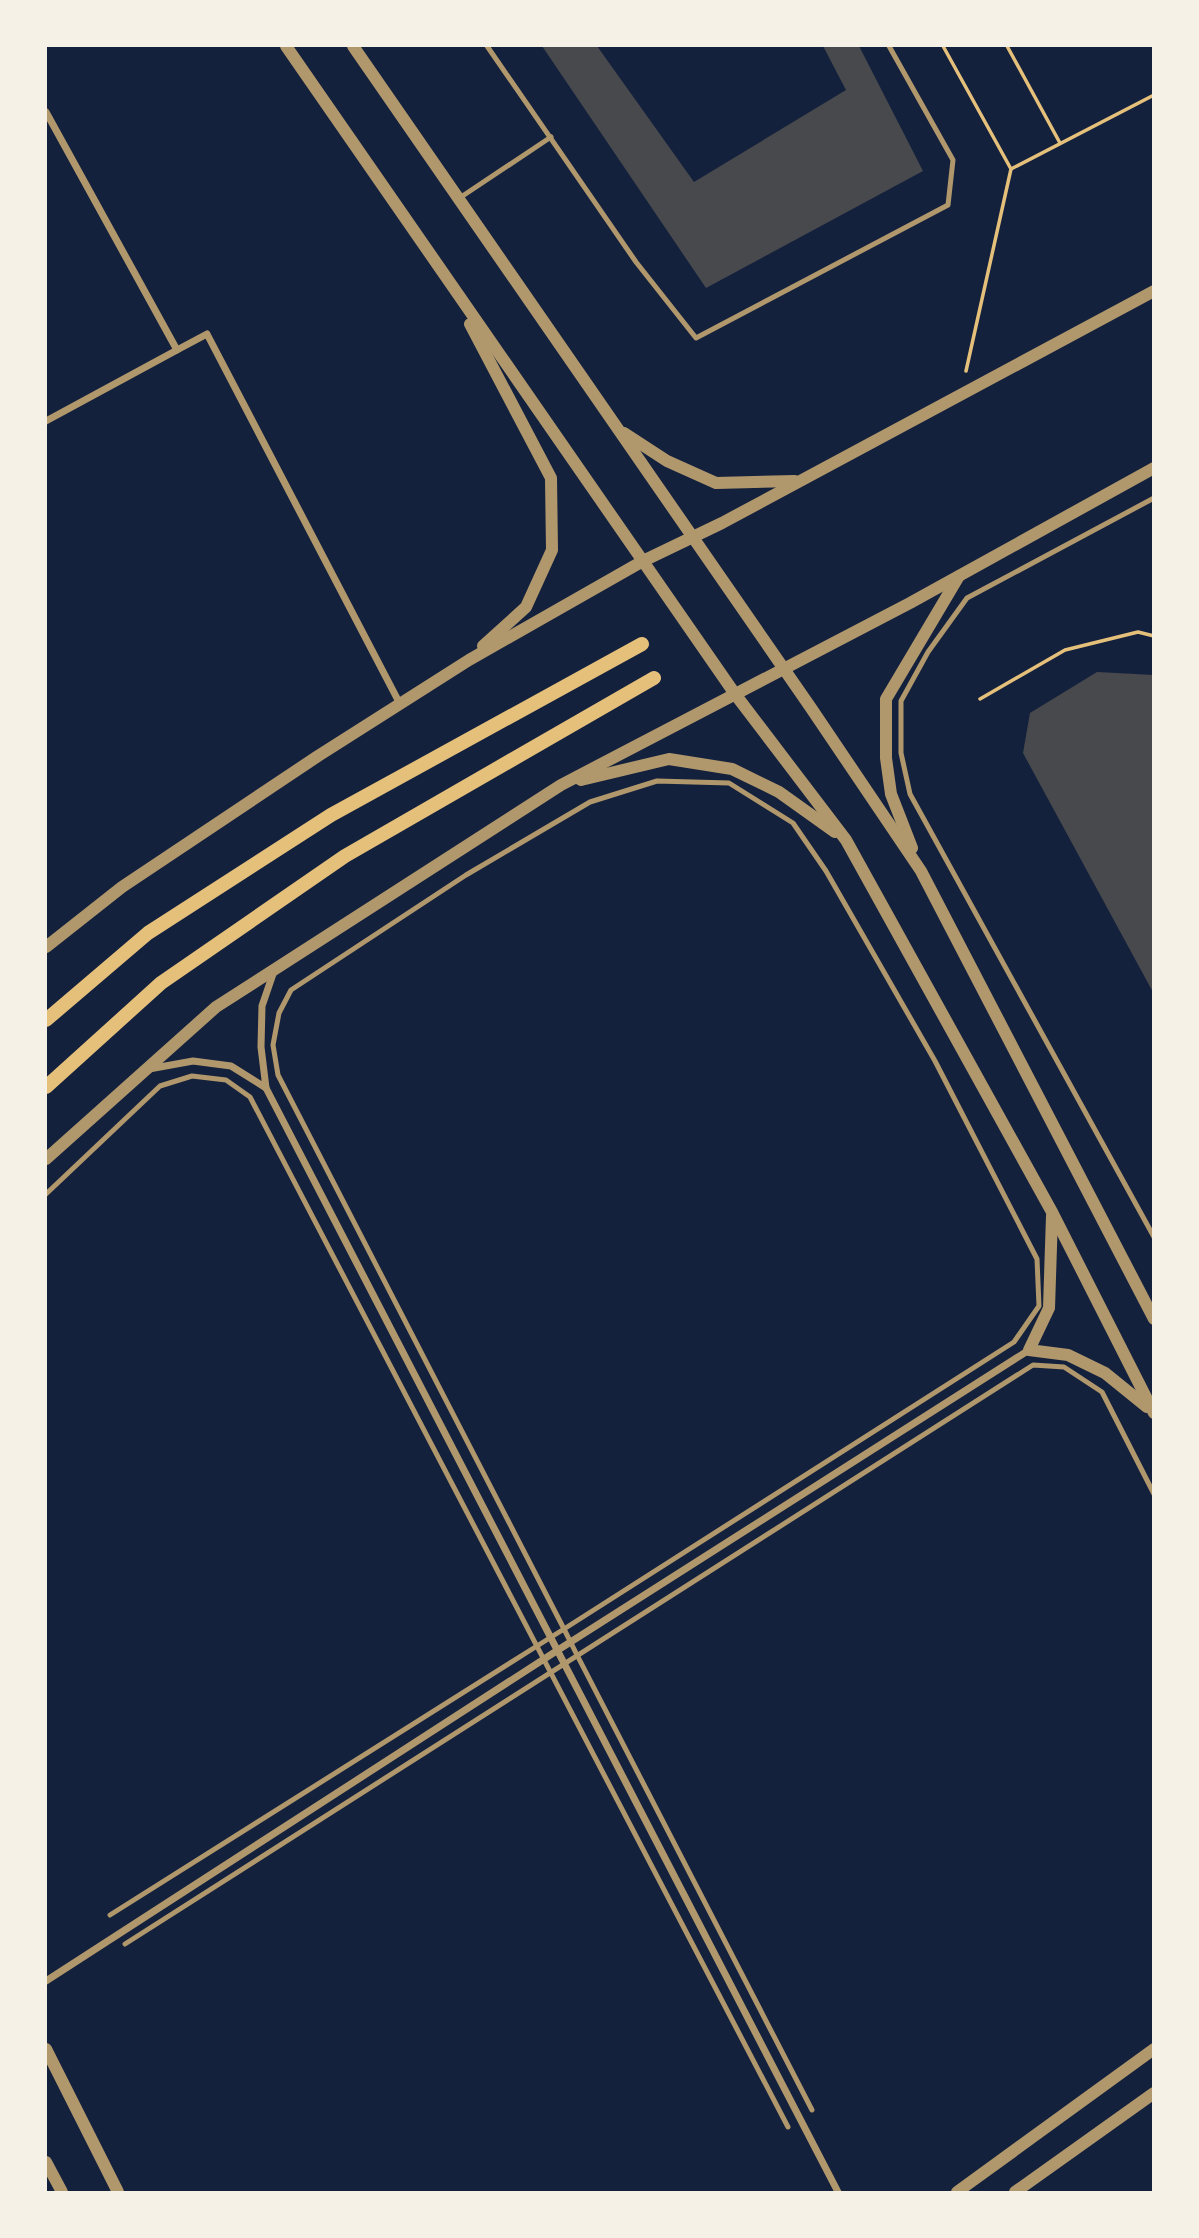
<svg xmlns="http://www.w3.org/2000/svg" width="1199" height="2238" viewBox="0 0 1199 2238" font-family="'Alegreya Sans',sans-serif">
  <rect width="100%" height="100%" fill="#14213d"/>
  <g fill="#48494c">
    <path d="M542,46H597L694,182L846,90L823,46H859L923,171L706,288Z"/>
    <path d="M1097,672L1154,675V994L1023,753L1030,713Z"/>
  </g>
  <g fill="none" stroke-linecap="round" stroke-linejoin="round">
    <g stroke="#e5c07b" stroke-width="3.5">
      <path d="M943,46L1011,169L966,371"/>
      <path d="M1007,46L1060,143"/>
      <path d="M1011,169L1154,95"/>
      <path d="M980,699L1065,650L1138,632L1154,636"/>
    </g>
    <g stroke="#b1986c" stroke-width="5">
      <path d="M487,46L636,262L696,338L948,205L953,160L889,46"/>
      <path d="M458,199L551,137"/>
      <path d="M1154,498L967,598L928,652L901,701V753L910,794L1154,1237"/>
      <path d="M46,1194L160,1086L192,1076L226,1080L250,1097L788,2127"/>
      <path d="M110,1915L537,1646L564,1629L1014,1342L1039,1306L1037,1259L935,1061L826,871L793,823L729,783L657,781L590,802L466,875L291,990L279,1013L273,1045L278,1075L564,1629L577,1655L812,2110"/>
      <path d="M125,1944L1033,1365L1064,1367L1102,1392L1154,1494"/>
    </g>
    <g stroke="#b1986c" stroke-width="7">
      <path d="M46,112L177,350L46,421"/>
      <path d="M177,350L207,334L400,704"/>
      <path d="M149,1069L193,1061L231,1066L266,1088L261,1047L262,1006L274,971"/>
      <path d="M266,1088L838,2192"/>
      <path d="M46,1981L558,1650L1029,1350"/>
    </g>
    <g stroke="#b1986c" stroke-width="12">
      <path d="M286,46L735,694L846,840L1052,1212L1154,1413"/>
      <path d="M353,46L811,708L921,871L1154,1319"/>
      <path d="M470,324L551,478L552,550L526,607L483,646"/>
      <path d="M624,433L667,461L716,483L795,481"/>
      <path d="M581,780L669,759L732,769L779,792L835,832"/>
      <path d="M912,848L891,794L886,758V699L959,576"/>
      <path d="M46,947L122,887L318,756L469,660L643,561L722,523L1154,291"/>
      <path d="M46,1159L216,1007L561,785L910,603L1154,468"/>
      <path d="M1052,1216L1049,1308L1029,1350L1068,1355L1105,1373L1147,1407"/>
      <path d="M46,2049L118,2192"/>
      <path d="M46,2162L62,2192"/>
      <path d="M957,2192L1154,2049"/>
      <path d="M1015,2192L1154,2093"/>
    </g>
    <g stroke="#e5c07b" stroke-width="14">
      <path d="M46,1020L148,933L331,815L642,644"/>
      <path d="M46,1087L161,983L345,856L654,678"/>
    </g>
  </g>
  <rect width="1199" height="2238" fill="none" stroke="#f6f1e7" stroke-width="94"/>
</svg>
